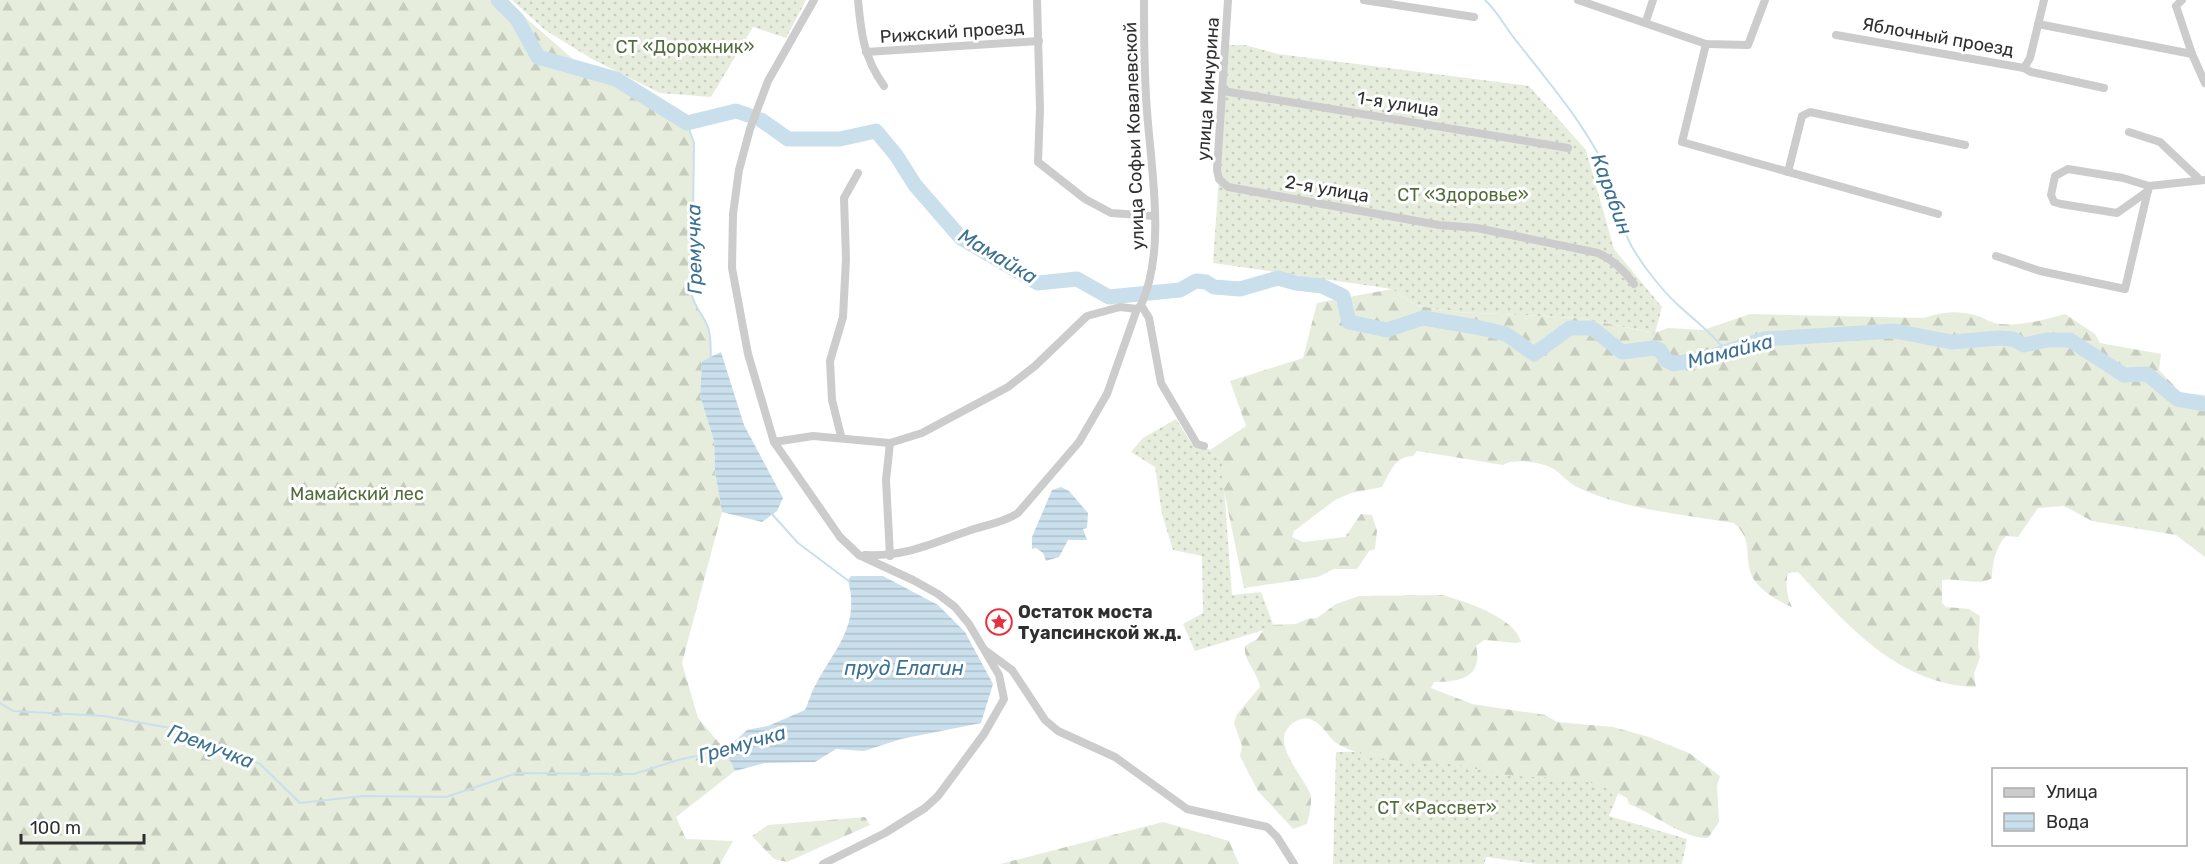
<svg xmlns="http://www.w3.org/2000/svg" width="2205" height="864" viewBox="0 0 2205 864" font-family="Rubik,sans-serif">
  <defs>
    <pattern id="grass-dots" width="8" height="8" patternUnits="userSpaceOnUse" patternTransform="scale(1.5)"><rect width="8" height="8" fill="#e6eddd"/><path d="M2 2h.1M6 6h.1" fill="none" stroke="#c6ccbe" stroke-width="1.8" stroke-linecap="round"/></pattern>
    <pattern id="forest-firs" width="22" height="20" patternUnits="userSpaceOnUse" patternTransform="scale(1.5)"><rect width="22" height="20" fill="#e6eddd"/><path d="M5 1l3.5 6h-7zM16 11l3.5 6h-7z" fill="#c6ccbe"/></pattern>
    <pattern id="water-rules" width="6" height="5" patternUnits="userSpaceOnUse" patternTransform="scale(1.5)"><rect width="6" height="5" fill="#cadfec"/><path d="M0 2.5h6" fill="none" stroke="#aec0cb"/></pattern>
  </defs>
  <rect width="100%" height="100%" fill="#fff"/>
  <g fill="url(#grass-dots)">
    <path d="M512,0H806L786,38L753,27L711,97L660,93L592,59L545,30Z"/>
    <path d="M1228,45H1245L1278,54L1529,86L1586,150L1614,249L1662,307L1655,333L1579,318L1459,312L1417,306L1392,289L1213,263Z"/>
    <path d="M1176,419L1192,444L1210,450L1222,460L1232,595L1261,592L1274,627L1195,651L1183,624L1203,613L1202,556L1173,550L1162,514L1155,467L1131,452L1143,438Z"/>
    <path d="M1407,751L1624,779L1609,816L1687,839L1682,864H1536L1486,857L1484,864H1333L1336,752Z"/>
  </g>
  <g fill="url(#forest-firs)">
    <path d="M0,0H505L573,59L686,124L694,143L692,295L694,303L707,325L711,339V357L702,361L700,396L714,441L715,471L722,512L682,663L698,718L725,750L735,771L676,817L686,839L733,841L720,864H0Z"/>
    <path d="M1392,289L1417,306L1459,312L1579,318L1654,333L1668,328L1703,330L1750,314L1924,318C1940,312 1957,310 1974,315C1984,317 1990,323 2000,324C2023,326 2043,320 2065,314L2095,334L2100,343L2161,354L2159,370L2181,393L2205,395V557L2176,535L2092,521L2064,506L2038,508L2018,537L2006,536C1996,546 1992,564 1992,578C1979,587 1959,577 1942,580V603L1946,607L1969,609L1980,616L1978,647L1980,657L1974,674L1976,687C1899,685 1847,625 1798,572L1788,573C1785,584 1787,597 1792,607C1777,601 1755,588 1750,571C1745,551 1752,539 1734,523C1682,514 1625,510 1577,487C1567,482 1561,473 1552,468C1542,462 1512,458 1503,465L1417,451L1413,456C1394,457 1391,471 1382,487L1351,493L1335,500L1294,531L1292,537L1303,542L1345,537L1361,514L1372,515L1377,531L1375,549L1369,551L1357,569H1334L1318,577L1244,588L1222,481V460L1210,450L1246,426L1230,381L1303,358L1317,303Z"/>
    <path d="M1442,595C1464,601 1515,617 1521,642L1516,643L1484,640L1476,646C1483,678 1460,682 1434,682L1431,688L1472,704L1545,715L1557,722L1613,727L1649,737L1689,753L1720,776L1717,786L1719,822L1708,838C1685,840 1651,812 1629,804L1627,798C1587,775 1561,779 1517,776C1493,774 1469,766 1445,763C1427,761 1409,763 1391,760C1375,757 1348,752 1335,742C1327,735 1322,724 1312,720C1304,716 1293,721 1288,728C1273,744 1303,777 1310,793C1313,802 1309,815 1307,824L1293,829L1258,791L1240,756L1242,746L1234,723L1237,714L1260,687C1258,672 1243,661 1245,646L1257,639L1267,625L1296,624L1307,619L1317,618L1336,604L1359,596Z"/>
    <path d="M865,817L870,825L787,862L774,859L752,836L768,825Z"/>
    <path d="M1163,822L1229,841L1239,864H1000Z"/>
  </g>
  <g fill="url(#water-rules)">
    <path d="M721,352L744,425L783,498L777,511L762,522L722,512L715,471L714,441L700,396L702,361Z"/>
    <path d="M1061,487L1069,491L1088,513L1087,528L1083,529L1087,540H1068L1059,557L1046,561L1043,553L1036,548L1032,549V537L1052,490Z"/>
    <path d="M851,576H883L938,605L965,632L993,684L981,723L901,739L864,751L836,749L815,762L765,763L735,771L725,750L747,730L768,726L805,710C809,702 811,692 816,684C836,647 860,626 848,580Z"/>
  </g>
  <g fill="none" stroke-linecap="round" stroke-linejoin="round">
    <g stroke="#cadfec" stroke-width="2">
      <path d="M1485,0C1499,13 1506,29 1518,43C1553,88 1590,130 1612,182C1622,204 1620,227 1632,247C1643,266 1661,289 1677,304C1694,320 1711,332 1726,351"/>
      <path d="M687,123L694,143L692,295C694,307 703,314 707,325C712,336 710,347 711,359"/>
      <path d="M771,513L798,543L850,582"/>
      <path d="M0,703L13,711L104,716L170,728L260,764L300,803L363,796L446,797L517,773L634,774L678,760L728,749"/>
    </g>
    <g stroke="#cadfec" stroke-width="15">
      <path d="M498,0L517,19L538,57L616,79L687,123L736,111L748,115"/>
      <path d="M761,120L788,139H840L876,131L896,155L915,185L961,238L1038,283L1077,279L1109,297L1180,290L1196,281L1206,282L1214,287L1240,289L1278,278L1296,283L1322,286L1343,296L1349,322L1387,330L1423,318L1476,327L1506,334L1534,354L1570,328H1592L1622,352L1653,348L1660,350L1666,360L1674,364L1713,356L1765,339L1894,331L1952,342L1999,338L2013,339L2024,345L2047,340H2070L2124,375L2147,374L2177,399L2205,404"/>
    </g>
    <g stroke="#ccc" stroke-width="8">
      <path d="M814,0L768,81L750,129L739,170L733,214L732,268L748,354L774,442L840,537L859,555L913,580L938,594L955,607L969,624L999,675L1004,699L984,734L938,796L925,808L885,833L823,864"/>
      <path d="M858,0C861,34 864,58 884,86"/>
      <path d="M1037,0L1040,108L1038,162L1085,199L1111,213L1154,216"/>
      <path d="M1144,0C1144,32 1144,64 1146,96C1149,160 1168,246 1141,305L1149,318L1161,383L1197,444L1204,446"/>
      <path d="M1228,0L1217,170L1219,179L1228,187L1439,225L1477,228L1598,253C1614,260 1624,270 1634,284"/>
      <path d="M1364,0L1474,17"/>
      <path d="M1578,0L1706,44L1748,45L1765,0"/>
      <path d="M2182,0L2176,6L2192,54L2205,83"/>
      <path d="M1646,21L1653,0"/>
      <path d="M2038,24L2192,54"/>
      <path d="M1836,35L2024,68L2030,58L2044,0"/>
      <path d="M1706,44L1682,142L1938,214"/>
      <path d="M866,52L1039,41"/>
      <path d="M2024,68L2031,72L2104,88"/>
      <path d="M1223,91L1568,148"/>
      <path d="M2129,132L2160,142L2198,178"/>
      <path d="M1788,172L1802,116L1810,112L1965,145"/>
      <path d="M2148,191L2117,213L2061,204L2054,202L2051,195L2055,176L2068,169L2123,178L2149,186L2205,180"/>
      <path d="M1996,256L2040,271L2125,289L2148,190"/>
      <path d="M841,436L832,400L830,361L843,317L846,259L844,198L858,173"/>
      <path d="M774,442L813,436L890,443L922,433L1008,387L1035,366L1087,316L1120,307L1137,309"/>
      <path d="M865,555C908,557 934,542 974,529C990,524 1004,522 1018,513L1079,442L1107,394L1137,309L1141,305"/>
      <path d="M890,556L886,480L890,443"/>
      <path d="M986,651L1012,670L1045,720L1058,731L1115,757L1187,809L1267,827L1277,837L1294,864"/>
    </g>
  </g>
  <defs>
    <g id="sight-ring" transform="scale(1.35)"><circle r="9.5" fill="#fff" stroke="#e7313f" stroke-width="1.5"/><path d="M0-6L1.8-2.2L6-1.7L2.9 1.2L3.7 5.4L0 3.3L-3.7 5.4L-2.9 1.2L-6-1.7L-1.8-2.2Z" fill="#e7313f"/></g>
  </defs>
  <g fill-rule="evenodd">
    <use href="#sight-ring" x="999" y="622"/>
  </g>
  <g text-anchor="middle" stroke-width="6" stroke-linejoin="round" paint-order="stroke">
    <g font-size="18" fill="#2f2f2f" stroke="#fff">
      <text transform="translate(952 32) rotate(-4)" y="6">Рижский проезд</text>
      <text transform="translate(1938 37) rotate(10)" y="6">Яблочный проезд</text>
      <text transform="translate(1208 89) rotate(-86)" y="6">улица Мичурина</text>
      <text transform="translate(1398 104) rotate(9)" y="6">1-я улица</text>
      <text transform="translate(1134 136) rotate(-92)" y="6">улица Софьи Ковалевской</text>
      <text transform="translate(1327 189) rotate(10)" y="6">2-я улица</text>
    </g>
    <g font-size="18" fill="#526c3c" stroke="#fff">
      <text x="685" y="53">СТ «Дорожник»</text>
      <text x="1463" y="201">СТ «Здоровье»</text>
      <text x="357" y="500">Мамайский лес</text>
      <text x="1437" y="814">СТ «Рассвет»</text>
    </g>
    <g font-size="18" font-weight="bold" fill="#2f2f2f" stroke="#fff" text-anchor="start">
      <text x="1018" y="618">Остаток моста<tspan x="1018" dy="21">Туапсинской ж.д.</tspan></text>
    </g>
    <g font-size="20" font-style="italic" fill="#3c7193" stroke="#fff">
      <text transform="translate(1612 194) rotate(70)" y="7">Карабин</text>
      <text transform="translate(694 249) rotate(-91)" y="7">Гремучка</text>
      <text transform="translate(998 256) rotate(31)" y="7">Мамайка</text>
      <text transform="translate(1730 351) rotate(-14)" y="7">Мамайка</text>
      <text x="904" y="675">пруд Елагин</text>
      <text transform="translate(742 744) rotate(-16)" y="7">Гремучка</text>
      <text transform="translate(211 746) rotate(21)" y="7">Гремучка</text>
    </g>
  </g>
  <rect x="1992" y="768" width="195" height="78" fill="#ffffff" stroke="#acacac" stroke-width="1.5"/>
  <rect x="2004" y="788" width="30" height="9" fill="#cccccc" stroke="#acacac" stroke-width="1.5"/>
  <text x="2046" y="798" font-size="18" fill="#2f2f2f">Улица</text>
  <rect x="2004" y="813" width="30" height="18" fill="url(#water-rules)" stroke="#acacac" stroke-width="1.5"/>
  <text x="2046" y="828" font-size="18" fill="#2f2f2f">Вода</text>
  <path d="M21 834v9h123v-9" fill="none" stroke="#2f2f2f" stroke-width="3"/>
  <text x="30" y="834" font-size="18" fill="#2f2f2f" stroke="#ffffff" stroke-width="4.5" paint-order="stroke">100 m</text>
</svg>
